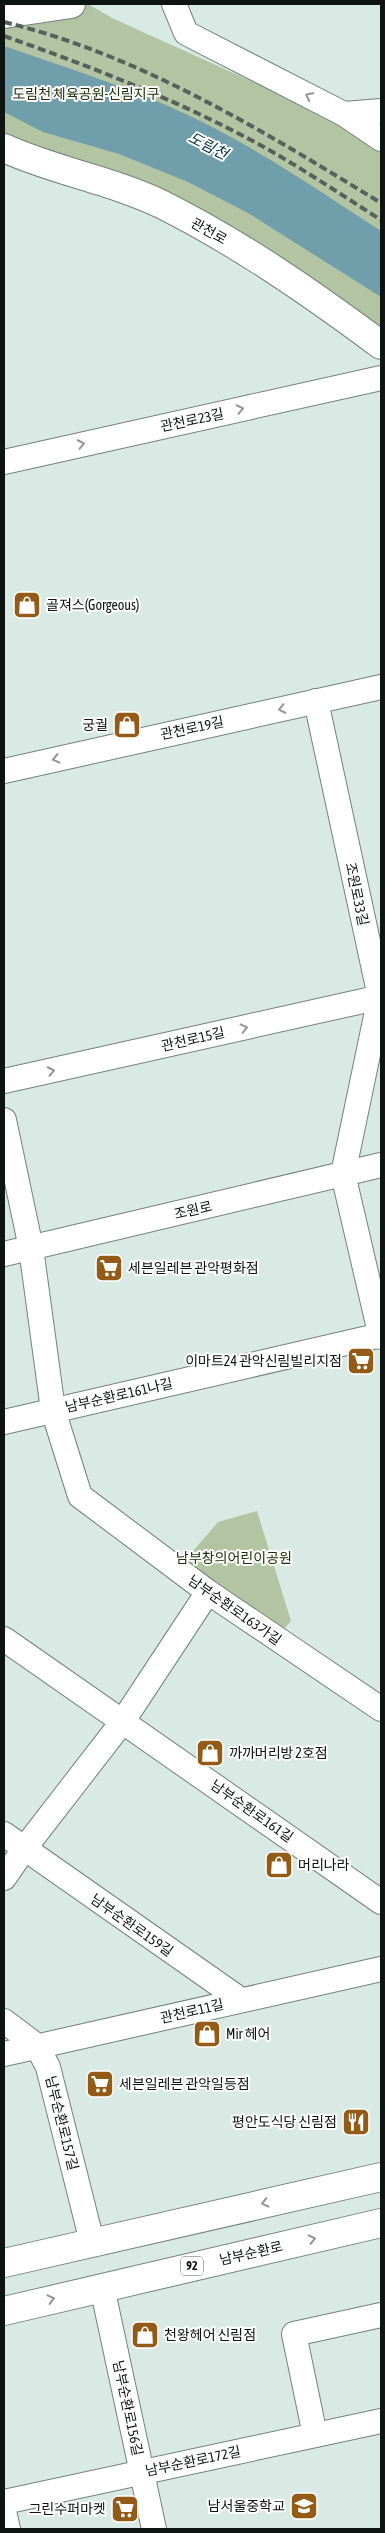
<svg xmlns="http://www.w3.org/2000/svg" width="385" height="2533" viewBox="0 0 385 2533" font-family="'Asap Condensed','Noto Sans KR',sans-serif">
  <rect width="100%" height="100%" fill="#d8eae3"/>
  <g fill="#b3c4a2">
    <path d="M8,4H88L112,18L335,119L381,152V339L167,200L4,156V14Z"/>
    <path d="M257,1511L291,1621L282,1631L181,1565L218,1522Z"/>
  </g>
  <path fill="#709eaa" d="M4,46C59,65 115,83 168,106C244,139 312,186 381,231V297L248,213L188,182L119,154L43,132L4,112Z"/>
  <g fill="none" stroke-linecap="round" stroke-linejoin="round">
    <g stroke="#72837d" stroke-width="26">
      <g id="minor">
        <path d="M174,4L186,33L344,114L381,139"/>
        <path d="M344,114L381,111"/>
        <path d="M4,462L381,378"/>
        <path d="M316,701L380,997L343,1174L381,1337"/>
        <path d="M4,771L381,687"/>
        <path d="M4,1081L381,997"/>
        <path d="M4,1120L31,1248L53,1410L80,1496L208,1592L381,1709"/>
        <path d="M4,1254L381,1165"/>
        <path d="M4,1422L381,1335"/>
        <path d="M4,1639L381,1902"/>
        <path d="M4,1834L241,2000"/>
        <path d="M4,1878L24,1849L123,1721L208,1592"/>
        <path d="M4,2021L37,2046L48,2067L92,2242"/>
        <path d="M4,2054L381,1969"/>
        <path d="M102,2287L154,2529"/>
        <path d="M315,2435L294,2334L381,2315"/>
        <path d="M4,2502L381,2421"/>
        <path d="M4,2511L8,2529"/>
      </g>
    </g>
    <g stroke="#72837d" stroke-width="30">
      <g id="major">
        <path d="M4,14L71,4"/>
        <path d="M4,148C54,171 111,180 161,204C239,243 311,293 381,345"/>
        <path d="M4,2263L381,2177"/>
        <path d="M4,2311L381,2223"/>
      </g>
    </g>
    <use href="#minor" stroke="#fff" stroke-width="24"/>
    <use href="#major" stroke="#fff" stroke-width="28"/>
    <g stroke="#56615d" stroke-width="4" stroke-dasharray="8 4" stroke-linecap="butt">
      <path d="M4,22C140,55 263,131 381,203"/>
      <path d="M4,36C92,67 180,101 262,146C303,169 342,195 381,220"/>
    </g>
  </g>
  <defs><path id="oneway-chevron" d="M-2-3.5L2.5 0L-2 3.5" fill="none" stroke-width="1.6" stroke-linecap="round" stroke-linejoin="round" transform="scale(1.25)"/></defs>
  <g stroke="#939594">
    <use href="#oneway-chevron" transform="translate(309 96) rotate(-153)"/>
    <use href="#oneway-chevron" transform="translate(240 409) rotate(-12)"/>
    <use href="#oneway-chevron" transform="translate(81 444) rotate(-12)"/>
    <use href="#oneway-chevron" transform="translate(282 709) rotate(168)"/>
    <use href="#oneway-chevron" transform="translate(56 759) rotate(167)"/>
    <use href="#oneway-chevron" transform="translate(244 1028) rotate(-13)"/>
    <use href="#oneway-chevron" transform="translate(51 1071) rotate(-12)"/>
    <use href="#oneway-chevron" transform="translate(265 2203) rotate(167)"/>
    <use href="#oneway-chevron" transform="translate(312 2239) rotate(-13)"/>
    <use href="#oneway-chevron" transform="translate(51 2299) rotate(-14)"/>
  </g>
  <defs>
    <g id="shop-square" transform="scale(1.4375)"><rect x="-9" y="-9" width="18" height="18" rx="4" fill="#945b17" stroke="#fff"/><path d="M-5-2.5h2.3a2.7 3.5 0 0 1 5.4 0H5L5.5 6h-11ZM-1.5-2.5h3a1.5 2.3 0 0 0-3 0Z" fill="#fff"/></g>
    <g id="supermarket-square" transform="scale(1.4375)"><rect x="-9" y="-9" width="18" height="18" rx="4" fill="#945b17" stroke="#fff"/><path d="M-6-5.5h2.5l.6 2H6L4.5 2H-2.5L-4.4-4H-6ZM-1.5 3.2a1.3 1.3 0 1 0 .1 0ZM3 3.2a1.3 1.3 0 1 0 .1 0Z" fill="#fff"/></g>
    <g id="restaurant-square" transform="scale(1.4375)"><rect x="-9" y="-9" width="18" height="18" rx="4" fill="#945b17" stroke="#fff"/><path d="M-5-6h1v4h1v-4h1v4h1v-4h1v5L-1.5 .5V6h-2V.5L-5-1ZM5-6V6H3V1.5H1.5Q1.5-4 5-6Z" fill="#fff"/></g>
    <g id="school-square" transform="scale(1.4375)"><rect x="-9" y="-9" width="18" height="18" rx="4" fill="#945b17" stroke="#fff"/><path d="M0-5L7-2L0 1L-7-2ZM-4 1L0 2.5L4 1V4Q0 6-4 4Z" fill="#fff"/></g>
  </defs>
  <g fill-rule="evenodd">
    <use href="#shop-square" x="27" y="605"/>
    <use href="#shop-square" x="127" y="725"/>
    <use href="#supermarket-square" x="109" y="1268"/>
    <use href="#supermarket-square" x="361" y="1361"/>
    <use href="#shop-square" x="210" y="1753"/>
    <use href="#shop-square" x="279" y="1865"/>
    <use href="#shop-square" x="207" y="2034"/>
    <use href="#supermarket-square" x="100" y="2084"/>
    <use href="#restaurant-square" x="356" y="2122"/>
    <use href="#shop-square" x="145" y="2335"/>
    <use href="#school-square" x="304" y="2506"/>
    <use href="#supermarket-square" x="125" y="2509"/>
  </g>
  <g text-anchor="middle" stroke-width="4" stroke-linejoin="round" paint-order="stroke">
    <rect fill="#fff" stroke="#565a59" stroke-width="1" x="181" y="2256.5" width="22" height="19" rx="4"/>
    <g font-size="12" font-weight="bold" fill="#0e1412">
      <text x="192" y="2270">92</text>
    </g>
    <g font-size="14" fill="#21320a" stroke="#fff">
      <text x="86" y="99">도림천 체육공원-신림지구</text>
      <text x="234" y="1563">남부창의어린이공원</text>
    </g>
    <g font-size="14" fill="#0e1412" stroke="#fff">
      <text transform="translate(209 231) rotate(29)" y="5">관천로</text>
      <text transform="translate(192 420) rotate(-12)" y="5">관천로23길</text>
      <text transform="translate(192 728) rotate(-12)" y="5">관천로19길</text>
      <text transform="translate(357 894) rotate(78)" y="5">조원로33길</text>
      <text transform="translate(193 1039) rotate(-13)" y="5">관천로15길</text>
      <text transform="translate(193 1210) rotate(-13)" y="5">조원로</text>
      <text transform="translate(119 1395) rotate(-13)" y="5">남부순환로161나길</text>
      <text transform="translate(235 1610) rotate(35)" y="5">남부순환로163가길</text>
      <text transform="translate(252 1811) rotate(35)" y="5">남부순환로161길</text>
      <text transform="translate(132 1925) rotate(35)" y="5">남부순환로159길</text>
      <text transform="translate(192 2011) rotate(-13)" y="5">관천로11길</text>
      <text transform="translate(62 2123) rotate(76)" y="5">남부순환로157길</text>
      <text transform="translate(251 2253) rotate(-13)" y="5">남부순환로</text>
      <text transform="translate(128 2408) rotate(78)" y="5">남부순환로156길</text>
      <text transform="translate(193 2461) rotate(-12)" y="5">남부순환로172길</text>
    </g>
    <g font-size="14" fill="#0e1412" stroke="#fff" text-anchor="start">
      <text x="46" y="610">골져스(Gorgeous)</text>
      <text x="108" y="730" text-anchor="end">궁궐</text>
      <text x="128" y="1273">세븐일레븐 관악평화점</text>
      <text x="342" y="1366" text-anchor="end">이마트24 관악신림빌리지점</text>
      <text x="229" y="1758">까까머리방 2호점</text>
      <text x="298" y="1870">머리나라</text>
      <text x="226" y="2039">Mir 헤어</text>
      <text x="119" y="2089">세븐일레븐 관악일등점</text>
      <text x="337" y="2127" text-anchor="end">평안도식당 신림점</text>
      <text x="164" y="2340">천왕헤어 신림점</text>
      <text x="285" y="2511" text-anchor="end">남서울중학교</text>
      <text x="106" y="2514" text-anchor="end">그린수퍼마켓</text>
    </g>
    <g font-size="15" font-style="italic" fill="#02313b" stroke="#fff">
      <text transform="translate(208 146) rotate(27)" y="5">도림천</text>
    </g>
  </g>
  <rect width="385" height="2533" fill="none" stroke="#0e1412" stroke-width="10"/>
</svg>
